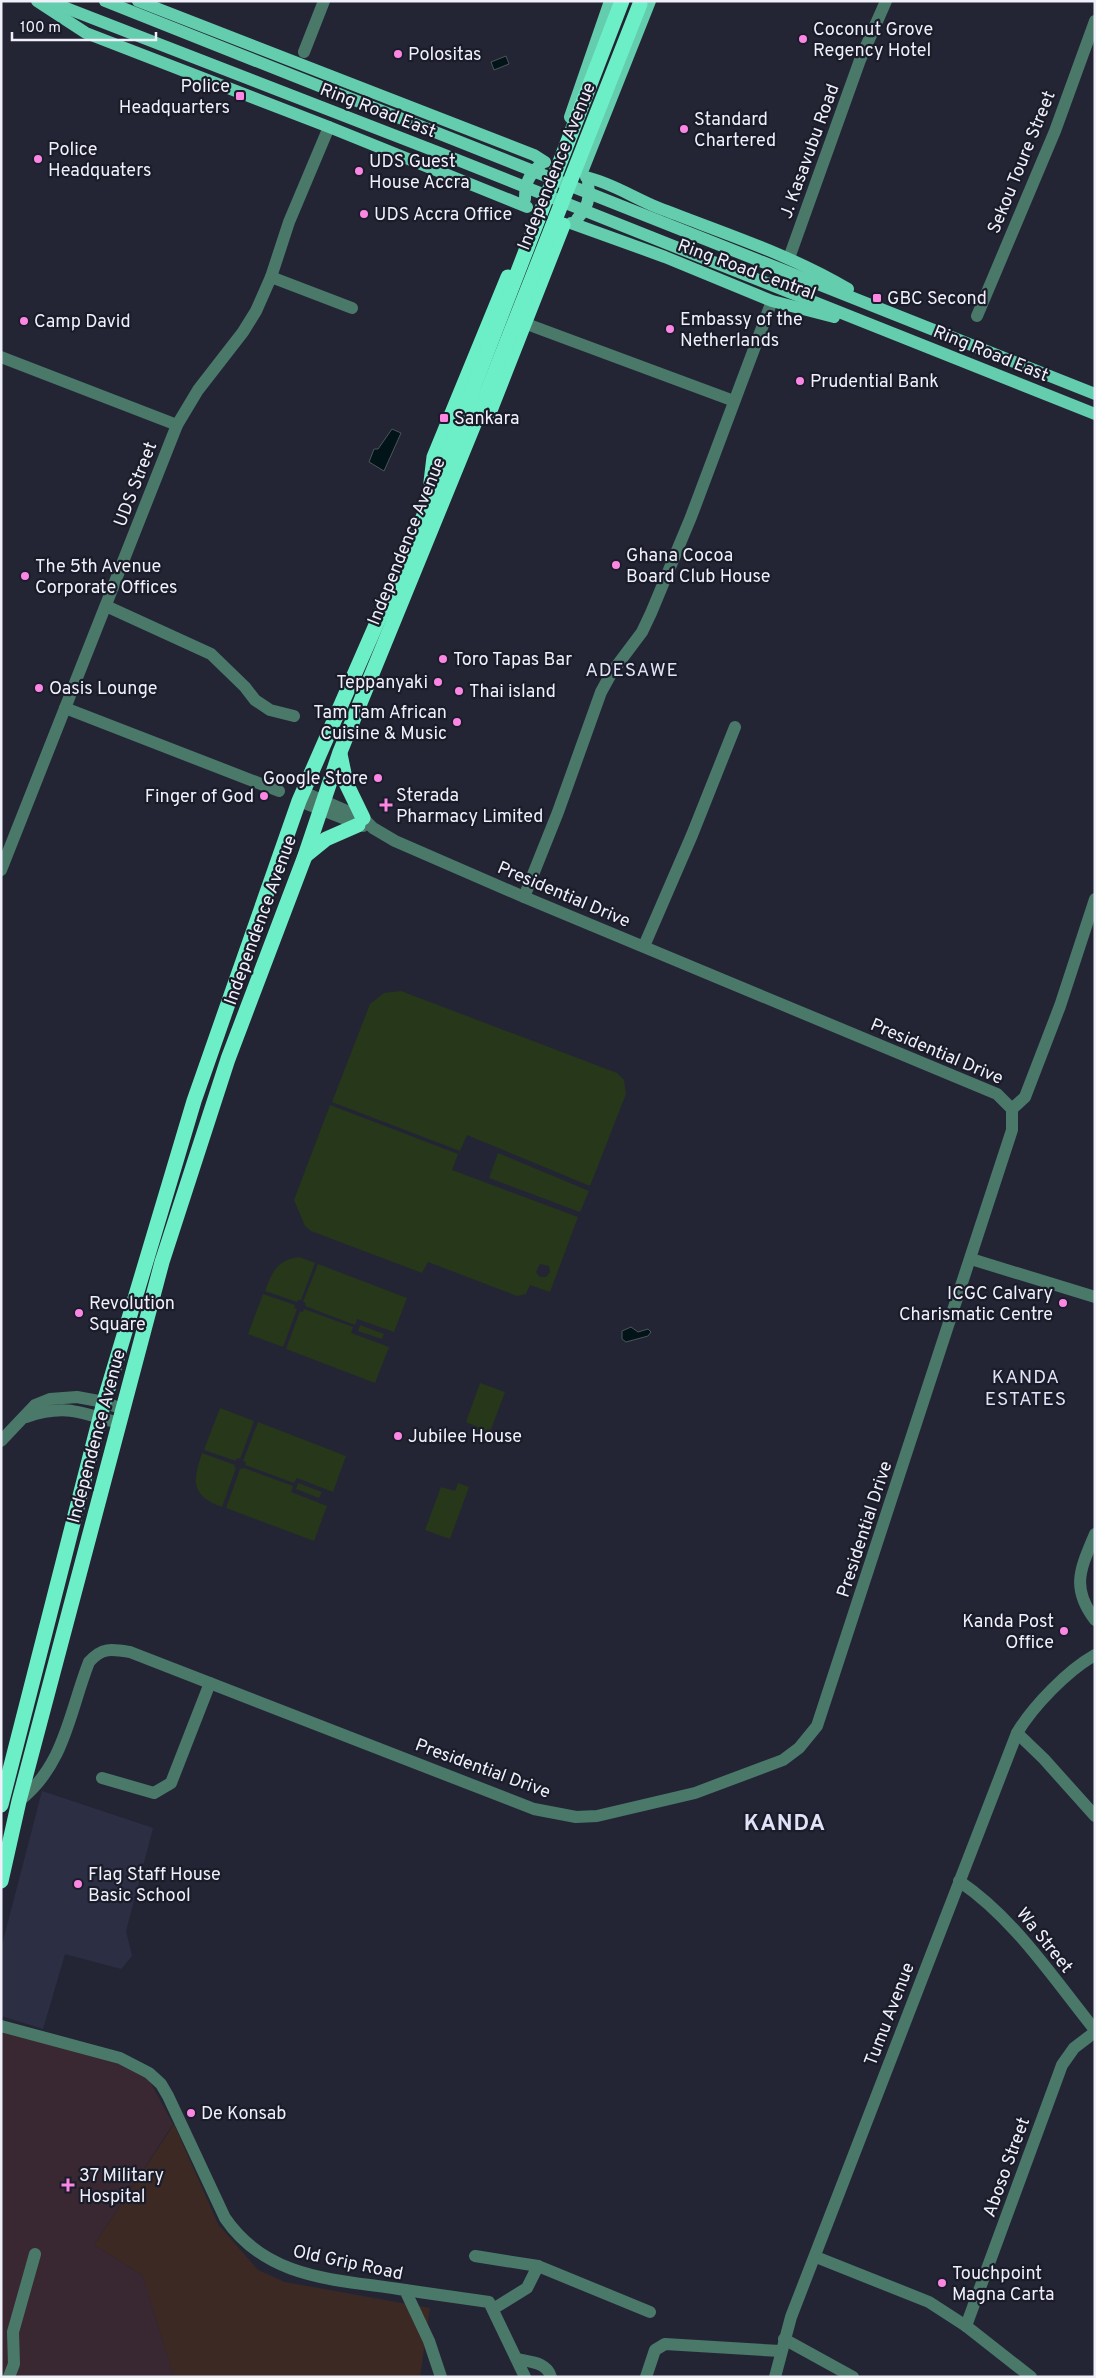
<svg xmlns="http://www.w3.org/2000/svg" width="1096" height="2378" viewBox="0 0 1096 2378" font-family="Overpass,sans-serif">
  <rect width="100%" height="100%" fill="#242534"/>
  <path fill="#2c2e43" d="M42,1791L153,1828L126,1931L132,1956L121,1969L65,1954L43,2029L1,2016V1949Z"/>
  <path fill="#3c2923" d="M174,2124L218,2224L258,2270L285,2282L430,2308L420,2377H174L142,2275L94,2245Z"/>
  <path fill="#392832" d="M1,2029L121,2061L147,2076L173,2124L94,2245L142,2275L174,2377H1Z"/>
  <g fill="#26371a" fill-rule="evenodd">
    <path d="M401,991L617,1073L624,1080L626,1094L590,1186L467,1135L460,1151L332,1102L370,1004L384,993Z"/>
    <path d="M330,1105L458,1154L452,1170L578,1217L550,1292L530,1285L526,1294L517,1296L428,1262L422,1273L311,1231L305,1226L294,1200ZM540,1264L549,1266L550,1272L546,1277H540L536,1272Z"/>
    <path d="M498,1153L589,1191L580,1212L489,1178Z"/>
    <path d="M299,1257L315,1263L301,1300H298L297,1302L265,1291C272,1272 277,1260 299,1257Z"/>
    <path d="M318,1264L407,1298L394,1332L357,1319L355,1325L305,1306L306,1303L303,1302Z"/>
    <path d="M263,1294L295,1305L294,1308L297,1309L283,1347L248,1334Z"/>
    <path d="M304,1309L353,1327L351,1333L389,1347L375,1383L286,1349L300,1311L303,1312Z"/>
    <path d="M360,1325L384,1334L382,1339L358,1331Z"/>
    <path d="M480,1383L505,1392L487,1440L476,1436L478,1427L466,1422Z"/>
    <path d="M220,1408L254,1421L240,1459L237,1458L236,1461L204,1450Z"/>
    <path d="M258,1422L346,1456L333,1492L297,1478L294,1483L245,1465L246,1462L243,1461Z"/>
    <path d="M202,1453L235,1465L234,1467L236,1468L222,1507C190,1495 193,1481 202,1453Z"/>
    <path d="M244,1468L293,1486L291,1492L327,1506L314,1541L226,1508L240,1469Z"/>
    <path d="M298,1483L322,1492L319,1498L296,1489Z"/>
    <path d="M458,1483L469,1487L450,1539L425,1530L441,1487L455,1491Z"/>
  </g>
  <g fill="#021417" stroke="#49565b">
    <path d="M506,56L509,64L494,70L491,62Z"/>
    <path d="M392,429L401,433L384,471L369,462L374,449H378Z"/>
    <path d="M631,1327L638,1332L648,1329L651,1332L648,1336L626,1342L622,1339V1331Z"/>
  </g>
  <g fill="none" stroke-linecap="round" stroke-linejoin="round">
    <g stroke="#4a796a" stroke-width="12">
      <path d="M304,52L324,1"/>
      <path d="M789,258L860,60L886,1"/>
      <path d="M271,277L352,308"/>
      <path d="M977,316L1055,131L1095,21"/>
      <path d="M524,323L734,401"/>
      <path d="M1,357L177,425"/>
      <path d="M106,606L211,654L245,687L255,700L270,710L294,716"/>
      <path d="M65,708L279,791"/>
      <path d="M299,801L363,826"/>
      <path d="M1,870L177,425L198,390L243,332L256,311L271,277L289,222L329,127"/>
      <path d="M524,897L558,812L601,692L612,672L642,632L651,613L691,517L772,301"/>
      <path d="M644,946L692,835L735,727"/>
      <path d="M1012,1109L1025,1097L1060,1006L1095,899"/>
      <path d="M971,1259L1095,1297"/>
      <path d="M26,1417C64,1404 80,1412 118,1423"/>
      <path d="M1,1441L35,1405L50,1399L77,1397L104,1402L122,1409"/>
      <path d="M1095,1534C1081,1568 1070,1587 1095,1620"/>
      <path d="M1017,1733L1044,1759L1095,1816"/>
      <path d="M102,1778L154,1793L171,1783L210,1683"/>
      <path d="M19,1801C65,1765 69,1713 89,1662C102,1647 112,1649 130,1652L534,1809L576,1817L597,1816L695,1793L783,1760L799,1748L817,1726L1012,1130V1109L997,1094L524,897L395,841L373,828L363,818L303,792"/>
      <path d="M959,1881C1015,1919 1053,1978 1095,2030"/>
      <path d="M1,2026L120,2058L149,2073L161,2084L168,2096L225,2218C268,2281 338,2279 405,2290L429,2341L441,2377"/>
      <path d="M475,2256L538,2266"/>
      <path d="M816,2257L929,2302L966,2326L1031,2377"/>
      <path d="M405,2290L489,2302L525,2377"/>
      <path d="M493,2309L527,2288L538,2266L650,2312"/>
      <path d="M966,2326L1062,2065L1074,2048L1095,2032"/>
      <path d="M784,2339L853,2377"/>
      <path d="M517,2359C530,2362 547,2362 551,2377"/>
      <path d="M9,2377L14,2364L13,2332L35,2254"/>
      <path d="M646,2377L655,2350L665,2344L780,2351"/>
      <path d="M775,2377L791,2317L1017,1733C1033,1706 1067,1671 1095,1655"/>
    </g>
    <g stroke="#63cdad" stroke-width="12">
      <path d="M37,1L86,33L329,127L527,207"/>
      <path d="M48,1L440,153L1095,414"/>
      <path d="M105,1L1095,394"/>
      <path d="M138,1L534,155L545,162"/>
      <path d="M570,117L610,1"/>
      <path d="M582,172L650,1"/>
      <path d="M586,177C612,183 634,198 659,208C723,233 789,254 848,289"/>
      <path d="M571,223L665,257L772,301L834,317"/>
    </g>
    <g stroke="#6ceec7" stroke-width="15">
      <path d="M489,413L563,225"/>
      <path d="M431,482L434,457L508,277"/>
      <path d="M340,754L346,783L363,818"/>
      <path d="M305,856L326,839L358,825"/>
      <path d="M1,1805L104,1402L194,1101L299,801L428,506L472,391"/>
      <path d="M1,1881L19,1801L162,1262L228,1059L305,856L340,752L486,395"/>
    </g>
    <g stroke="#63cdad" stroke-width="12">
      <path d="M525,199C525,184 528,176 540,165"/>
      <path d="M577,219C588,207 590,199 588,183"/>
    </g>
    <g stroke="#6ceec7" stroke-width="15">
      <path d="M472,391L622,1"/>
      <path d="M486,395L640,4"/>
    </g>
  </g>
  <g fill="#fc86e4" stroke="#1b1c2a" stroke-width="2">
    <circle cx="803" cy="39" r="5"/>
    <circle cx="398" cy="54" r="5"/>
    <rect x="235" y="91" width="10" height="10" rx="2.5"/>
    <circle cx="684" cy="129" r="5"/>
    <circle cx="38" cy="159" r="5"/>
    <circle cx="359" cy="171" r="5"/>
    <circle cx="364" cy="214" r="5"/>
    <rect x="872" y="293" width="10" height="10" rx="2.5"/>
    <circle cx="24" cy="321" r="5"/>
    <circle cx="670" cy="329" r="5"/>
    <circle cx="800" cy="381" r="5"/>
    <rect x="439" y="413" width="10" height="10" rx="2.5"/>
    <circle cx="616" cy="565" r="5"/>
    <circle cx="25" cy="576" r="5"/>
    <circle cx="443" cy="659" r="5"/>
    <circle cx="438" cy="682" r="5"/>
    <circle cx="39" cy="688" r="5"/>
    <circle cx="459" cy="691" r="5"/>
    <circle cx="457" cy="722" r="5"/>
    <circle cx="378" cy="778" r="5"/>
    <circle cx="264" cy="796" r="5"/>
    <path d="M383.5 797.5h5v5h5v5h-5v5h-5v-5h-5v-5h5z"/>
    <circle cx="1063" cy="1303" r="5"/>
    <circle cx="79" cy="1313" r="5"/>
    <circle cx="398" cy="1436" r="5"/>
    <circle cx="1064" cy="1631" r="5"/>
    <circle cx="78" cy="1884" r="5"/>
    <circle cx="191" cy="2113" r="5"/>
    <path d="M65.5 2177.5h5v5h5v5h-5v5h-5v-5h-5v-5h5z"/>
    <circle cx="942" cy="2283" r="5"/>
  </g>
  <g text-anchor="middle" stroke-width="4.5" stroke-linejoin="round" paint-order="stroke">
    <g font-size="18" fill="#eff0fa" stroke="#1b1c2a" text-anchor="start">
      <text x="813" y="35">Coconut Grove<tspan x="813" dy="21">Regency Hotel</tspan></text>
      <text x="408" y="60">Polositas</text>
      <text x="230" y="92" text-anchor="end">Police<tspan x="230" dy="21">Headquarters</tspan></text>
      <text x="694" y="125">Standard<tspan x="694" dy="21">Chartered</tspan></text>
      <text x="48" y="155">Police<tspan x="48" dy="21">Headquaters</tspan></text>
      <text x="369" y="167">UDS Guest<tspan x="369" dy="21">House Accra</tspan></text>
      <text x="374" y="220">UDS Accra Office</text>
      <text x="887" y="304">GBC Second</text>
      <text x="680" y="325">Embassy of the<tspan x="680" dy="21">Netherlands</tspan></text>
      <text x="34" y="327">Camp David</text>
      <text x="810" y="387">Prudential Bank</text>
      <text x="454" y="424">Sankara</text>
      <text x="626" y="561">Ghana Cocoa<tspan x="626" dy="21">Board Club House</tspan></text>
      <text x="35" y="572">The 5th Avenue<tspan x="35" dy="21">Corporate Offices</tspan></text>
      <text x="453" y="665">Toro Tapas Bar</text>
      <text x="428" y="688" text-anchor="end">Teppanyaki</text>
      <text x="49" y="694">Oasis Lounge</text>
      <text x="469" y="697">Thai island</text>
      <text x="447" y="718" text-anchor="end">Tam Tam African<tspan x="447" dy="21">Cuisine &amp; Music</tspan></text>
      <text x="368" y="784" text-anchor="end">Google Store</text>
      <text x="396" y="801">Sterada<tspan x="396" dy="21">Pharmacy Limited</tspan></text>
      <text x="254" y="802" text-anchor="end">Finger of God</text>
      <text x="1053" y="1299" text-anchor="end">ICGC Calvary<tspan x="1053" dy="21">Charismatic Centre</tspan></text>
      <text x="89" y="1309">Revolution<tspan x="89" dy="21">Square</tspan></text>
      <text x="408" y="1442">Jubilee House</text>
      <text x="1054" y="1627" text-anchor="end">Kanda Post<tspan x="1054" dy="21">Office</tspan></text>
      <text x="88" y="1880">Flag Staff House<tspan x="88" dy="21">Basic School</tspan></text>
      <text x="201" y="2119">De Konsab</text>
      <text x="79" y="2181">37 Military<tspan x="79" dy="21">Hospital</tspan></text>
      <text x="952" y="2279">Touchpoint<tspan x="952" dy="21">Magna Carta</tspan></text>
    </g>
    <g font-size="18" fill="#eff0fa" stroke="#1b1c2a">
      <text transform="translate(378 110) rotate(21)" y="6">Ring Road East</text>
      <text transform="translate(809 151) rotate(-70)" y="6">J. Kasavubu Road</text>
      <text transform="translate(1021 162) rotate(-68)" y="6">Sekou Toure Street</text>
      <text transform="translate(556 166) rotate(-68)" y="6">Independence Avenue</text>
      <text transform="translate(747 269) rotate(20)" y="6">Ring Road Central</text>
      <text transform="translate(991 353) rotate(22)" y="6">Ring Road East</text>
      <text transform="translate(135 484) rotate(-69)" y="6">UDS Street</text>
      <text transform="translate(406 541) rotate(-68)" y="6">Independence Avenue</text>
      <text transform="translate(564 894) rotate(23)" y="6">Presidential Drive</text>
      <text transform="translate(260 920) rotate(-70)" y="6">Independence Avenue</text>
      <text transform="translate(937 1051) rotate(23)" y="6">Presidential Drive</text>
      <text transform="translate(96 1436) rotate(-75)" y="6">Independence Avenue</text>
      <text transform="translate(864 1529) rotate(-72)" y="6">Presidential Drive</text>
      <text transform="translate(483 1768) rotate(20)" y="6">Presidential Drive</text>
      <text transform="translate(1045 1940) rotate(51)" y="6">Wa Street</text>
      <text transform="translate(889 2014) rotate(-69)" y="6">Tumu Avenue</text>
      <text transform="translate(1006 2167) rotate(-70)" y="6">Aboso Street</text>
      <text transform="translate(348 2262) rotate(12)" y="6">Old Grip Road</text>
    </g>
    <g font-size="19" letter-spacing="1" fill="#e0e3f7" stroke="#1b1c2a">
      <text x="632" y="676">ADESAWE</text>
      <text x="1026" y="1383">KANDA<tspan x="1026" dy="22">ESTATES</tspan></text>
    </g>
    <g font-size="22" font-weight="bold" letter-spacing="1" fill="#e0e3f7" stroke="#1b1c2a">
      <text x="785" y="1830">KANDA</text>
    </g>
  </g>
  <rect width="1096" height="2378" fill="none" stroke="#eff0fa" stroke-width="5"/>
  <path d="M12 32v8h144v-8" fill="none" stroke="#eff0fa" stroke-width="2.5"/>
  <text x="20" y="32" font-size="15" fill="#eff0fa" stroke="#1b1c2a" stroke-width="4" paint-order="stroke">100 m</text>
</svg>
